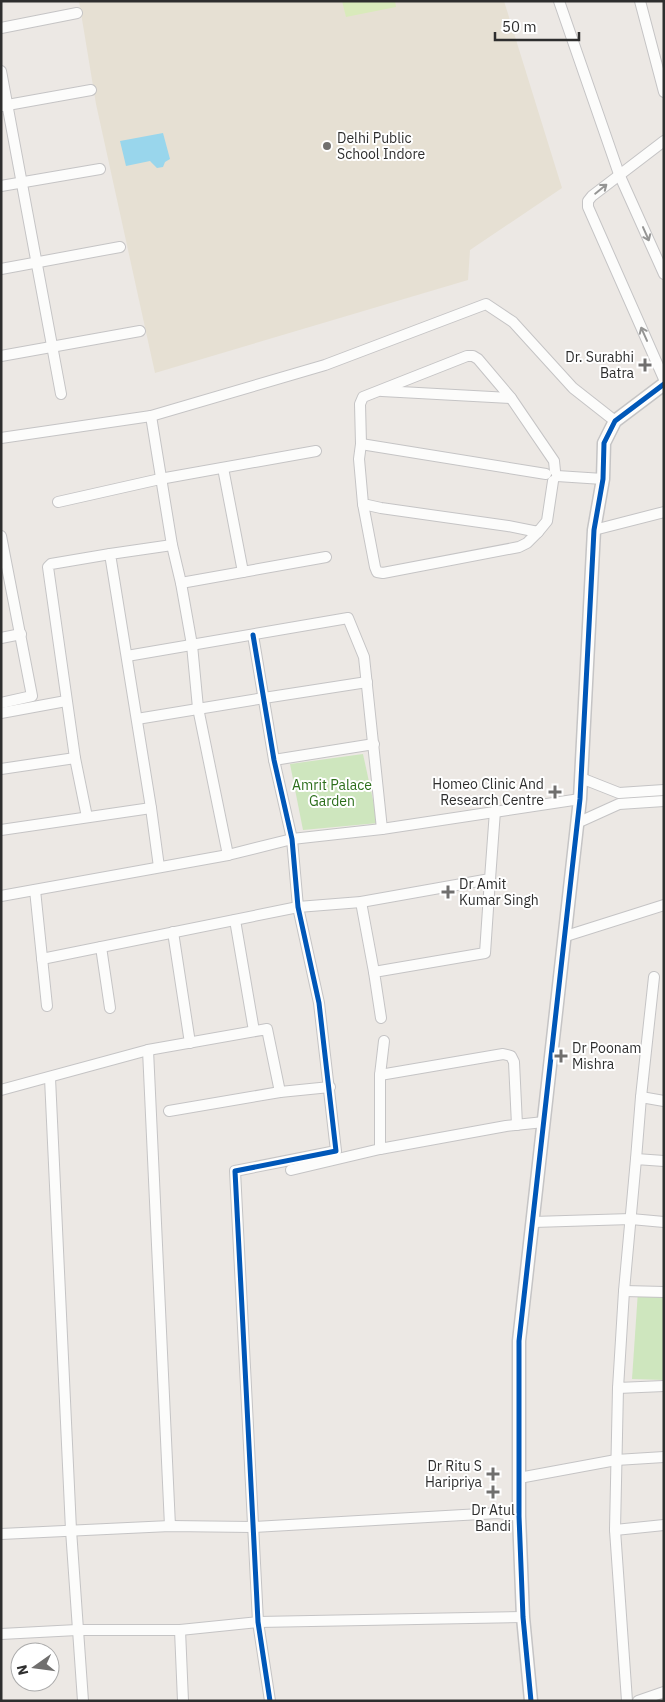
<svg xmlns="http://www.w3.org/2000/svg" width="665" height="1702" viewBox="0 0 665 1702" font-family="'IBM Plex Sans',sans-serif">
  <rect width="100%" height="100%" fill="#ece8e4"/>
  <path fill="#e6e0d3" d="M79,1H504L562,188L470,250L468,280L155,373L96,104Z"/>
  <g fill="#cee6be">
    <path d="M363,754L378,823L303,830L290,764Z"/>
    <path d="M638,1291L664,1293V1380L632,1379Z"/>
  </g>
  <path fill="#d9eabb" d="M342,1H395L396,7L346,17Z"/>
  <path fill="#99d6ec" d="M163,133L170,159L165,162L163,167L157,168L150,161L126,166L120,141Z"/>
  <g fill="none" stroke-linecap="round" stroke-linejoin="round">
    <g stroke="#c5c4c5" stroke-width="12">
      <g id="minor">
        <path d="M559,1L619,174L664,274"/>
        <path d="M640,1L664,92"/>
        <path d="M1,28L77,13"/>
        <path d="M1,71L61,394"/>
        <path d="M2,106L91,90"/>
        <path d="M664,141L592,196L588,201V207L664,379"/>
        <path d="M1,186L100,169"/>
        <path d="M1,269L120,247"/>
        <path d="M1,356L140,331"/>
        <path d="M382,391L511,398"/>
        <path d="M1,438L151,416L325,365L486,304L513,322L573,388L615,421"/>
        <path d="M361,444L546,474"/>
        <path d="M223,468L243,572"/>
        <path d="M557,476L603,479"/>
        <path d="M553,481L547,521L538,532L508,526L381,508L363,504L359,459L361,444L360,404L363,397L467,356H473L478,359L511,398L554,461L555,471"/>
        <path d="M58,502L160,479L316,451"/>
        <path d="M363,504L375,567L377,572L383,573L519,547L527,543L538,532"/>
        <path d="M594,530L664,512"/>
        <path d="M1,536L32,696L1,703"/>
        <path d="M172,545L181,583L192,645L198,708L228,855"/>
        <path d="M181,583L326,557"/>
        <path d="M253,635L274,760L292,839L298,907L319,1003L336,1151L235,1171L258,1622L270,1701"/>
        <path d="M1,638L21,634"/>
        <path d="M127,656L348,618L364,657L382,829"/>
        <path d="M1,713L66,701"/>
        <path d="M137,719L264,698L367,682"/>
        <path d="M274,760L374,744"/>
        <path d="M1,769L75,758"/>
        <path d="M581,778L619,793L664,790"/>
        <path d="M151,808L159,867"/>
        <path d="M87,817L75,758L48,567L51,564L110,554"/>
        <path d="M577,823L619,804L664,801"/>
        <path d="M1,830L151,808L110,554L172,545L151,416"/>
        <path d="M35,890L47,1006"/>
        <path d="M1,896L228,855L292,839L382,829L580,799"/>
        <path d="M361,902L374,972"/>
        <path d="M235,920L254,1031"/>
        <path d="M173,932L190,1043"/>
        <path d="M566,936L664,905"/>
        <path d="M101,947L110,1008"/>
        <path d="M42,959L298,907L361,902L490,879L495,811"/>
        <path d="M381,1018L374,972L485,953L490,879"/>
        <path d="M148,1050L170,1526"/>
        <path d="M380,1075L503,1054L511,1056L514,1062L517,1125"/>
        <path d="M50,1078L71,1530L83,1701"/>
        <path d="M1,1090L148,1050L267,1029L280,1092"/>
        <path d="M641,1097L654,977"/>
        <path d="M169,1111L280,1092L330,1087"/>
        <path d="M380,1149L506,1126L544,1122"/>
        <path d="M636,1159L641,1097L664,1101"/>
        <path d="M664,1161L636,1159L624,1291L618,1388L664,1386"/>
        <path d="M291,1170L380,1149V1075L384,1041"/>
        <path d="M533,1222L631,1219L664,1222"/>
        <path d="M624,1291L664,1292"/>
        <path d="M618,1388L615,1530L627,1701"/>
        <path d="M519,1478L616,1460L664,1457"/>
        <path d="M615,1530L664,1525"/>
        <path d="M1,1534L170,1526L252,1527L498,1513L519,1516"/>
        <path d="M180,1630L183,1701"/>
        <path d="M1,1634L77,1630H180L258,1622L523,1617"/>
        <path d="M638,1701L664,1692"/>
      </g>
    </g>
    <g stroke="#c5c4c5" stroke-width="15">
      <path id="tertiary" d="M531,1701L523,1617L519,1516V1341L580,799L594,530L603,479L604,443L615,421L664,384"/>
    </g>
    <use href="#minor" stroke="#fcfcfb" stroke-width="10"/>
    <use href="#tertiary" stroke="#fcfcfb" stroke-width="12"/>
    <g stroke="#fff" stroke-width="8">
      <g id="cycleway">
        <path d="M253,635L274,760L292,839L298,907L319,1003L336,1151L235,1171L258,1622L270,1701"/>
        <path d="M531,1701L523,1617L519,1516V1341L580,799L594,530L603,479L604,443L615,421L664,384"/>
      </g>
    </g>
    <use href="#cycleway" stroke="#0057b8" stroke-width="5"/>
  </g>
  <defs><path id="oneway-shaft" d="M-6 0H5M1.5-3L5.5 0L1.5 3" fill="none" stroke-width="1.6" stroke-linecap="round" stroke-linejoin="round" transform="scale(1.25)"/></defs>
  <g stroke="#959594">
    <use href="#oneway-shaft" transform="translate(601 189) rotate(-39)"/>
    <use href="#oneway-shaft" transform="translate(646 234) rotate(66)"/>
    <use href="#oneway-shaft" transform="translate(644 334) rotate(-114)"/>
  </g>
  <g fill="#706f6e" stroke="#fff" stroke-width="2">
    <circle cx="327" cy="146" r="5"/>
    <path d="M642.5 357.5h5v5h5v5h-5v5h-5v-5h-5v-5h5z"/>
    <path d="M552.5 784.5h5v5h5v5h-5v5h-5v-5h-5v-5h5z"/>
    <path d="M445.5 884.5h5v5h5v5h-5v5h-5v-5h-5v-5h5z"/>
    <path d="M558.5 1048.5h5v5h5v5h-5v5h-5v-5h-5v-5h5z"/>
    <path d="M490.5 1466.5h5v5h5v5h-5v5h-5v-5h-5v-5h5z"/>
    <path d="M490.5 1484.5h5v5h5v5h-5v5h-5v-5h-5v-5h5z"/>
  </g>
  <g text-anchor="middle" stroke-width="4" stroke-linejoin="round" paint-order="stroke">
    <g font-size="14" fill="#2e2e2e" stroke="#fff" text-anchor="start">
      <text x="337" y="143">Delhi Public<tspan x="337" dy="16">School Indore</tspan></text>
      <text x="634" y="362" text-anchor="end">Dr. Surabhi<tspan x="634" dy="16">Batra</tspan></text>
      <text x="544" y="789" text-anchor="end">Homeo Clinic And<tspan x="544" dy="16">Research Centre</tspan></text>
      <text x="459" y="889">Dr Amit<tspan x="459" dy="16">Kumar Singh</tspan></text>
      <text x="572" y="1053">Dr Poonam<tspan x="572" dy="16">Mishra</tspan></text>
      <text x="482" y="1471" text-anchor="end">Dr Ritu S<tspan x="482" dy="16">Haripriya</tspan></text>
      <text x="493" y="1515" text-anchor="middle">Dr Atul<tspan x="493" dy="16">Bandi</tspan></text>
    </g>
    <g font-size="14" fill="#2c6e1b" stroke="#fff">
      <text x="332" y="790">Amrit Palace<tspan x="332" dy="16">Garden</tspan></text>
    </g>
  </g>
  <rect width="665" height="1702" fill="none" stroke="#2e2e2e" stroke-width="5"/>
  <g transform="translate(35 1667) rotate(256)"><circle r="24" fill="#ffffff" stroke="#ababab"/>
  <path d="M0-4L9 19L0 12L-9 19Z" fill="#706f6e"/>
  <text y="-8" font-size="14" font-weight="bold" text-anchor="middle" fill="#2e2e2e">N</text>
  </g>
  <path d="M495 32v8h84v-8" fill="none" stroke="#2e2e2e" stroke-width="2.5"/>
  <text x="502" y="32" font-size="15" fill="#2e2e2e" stroke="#ffffff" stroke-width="4" paint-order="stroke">50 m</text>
</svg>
